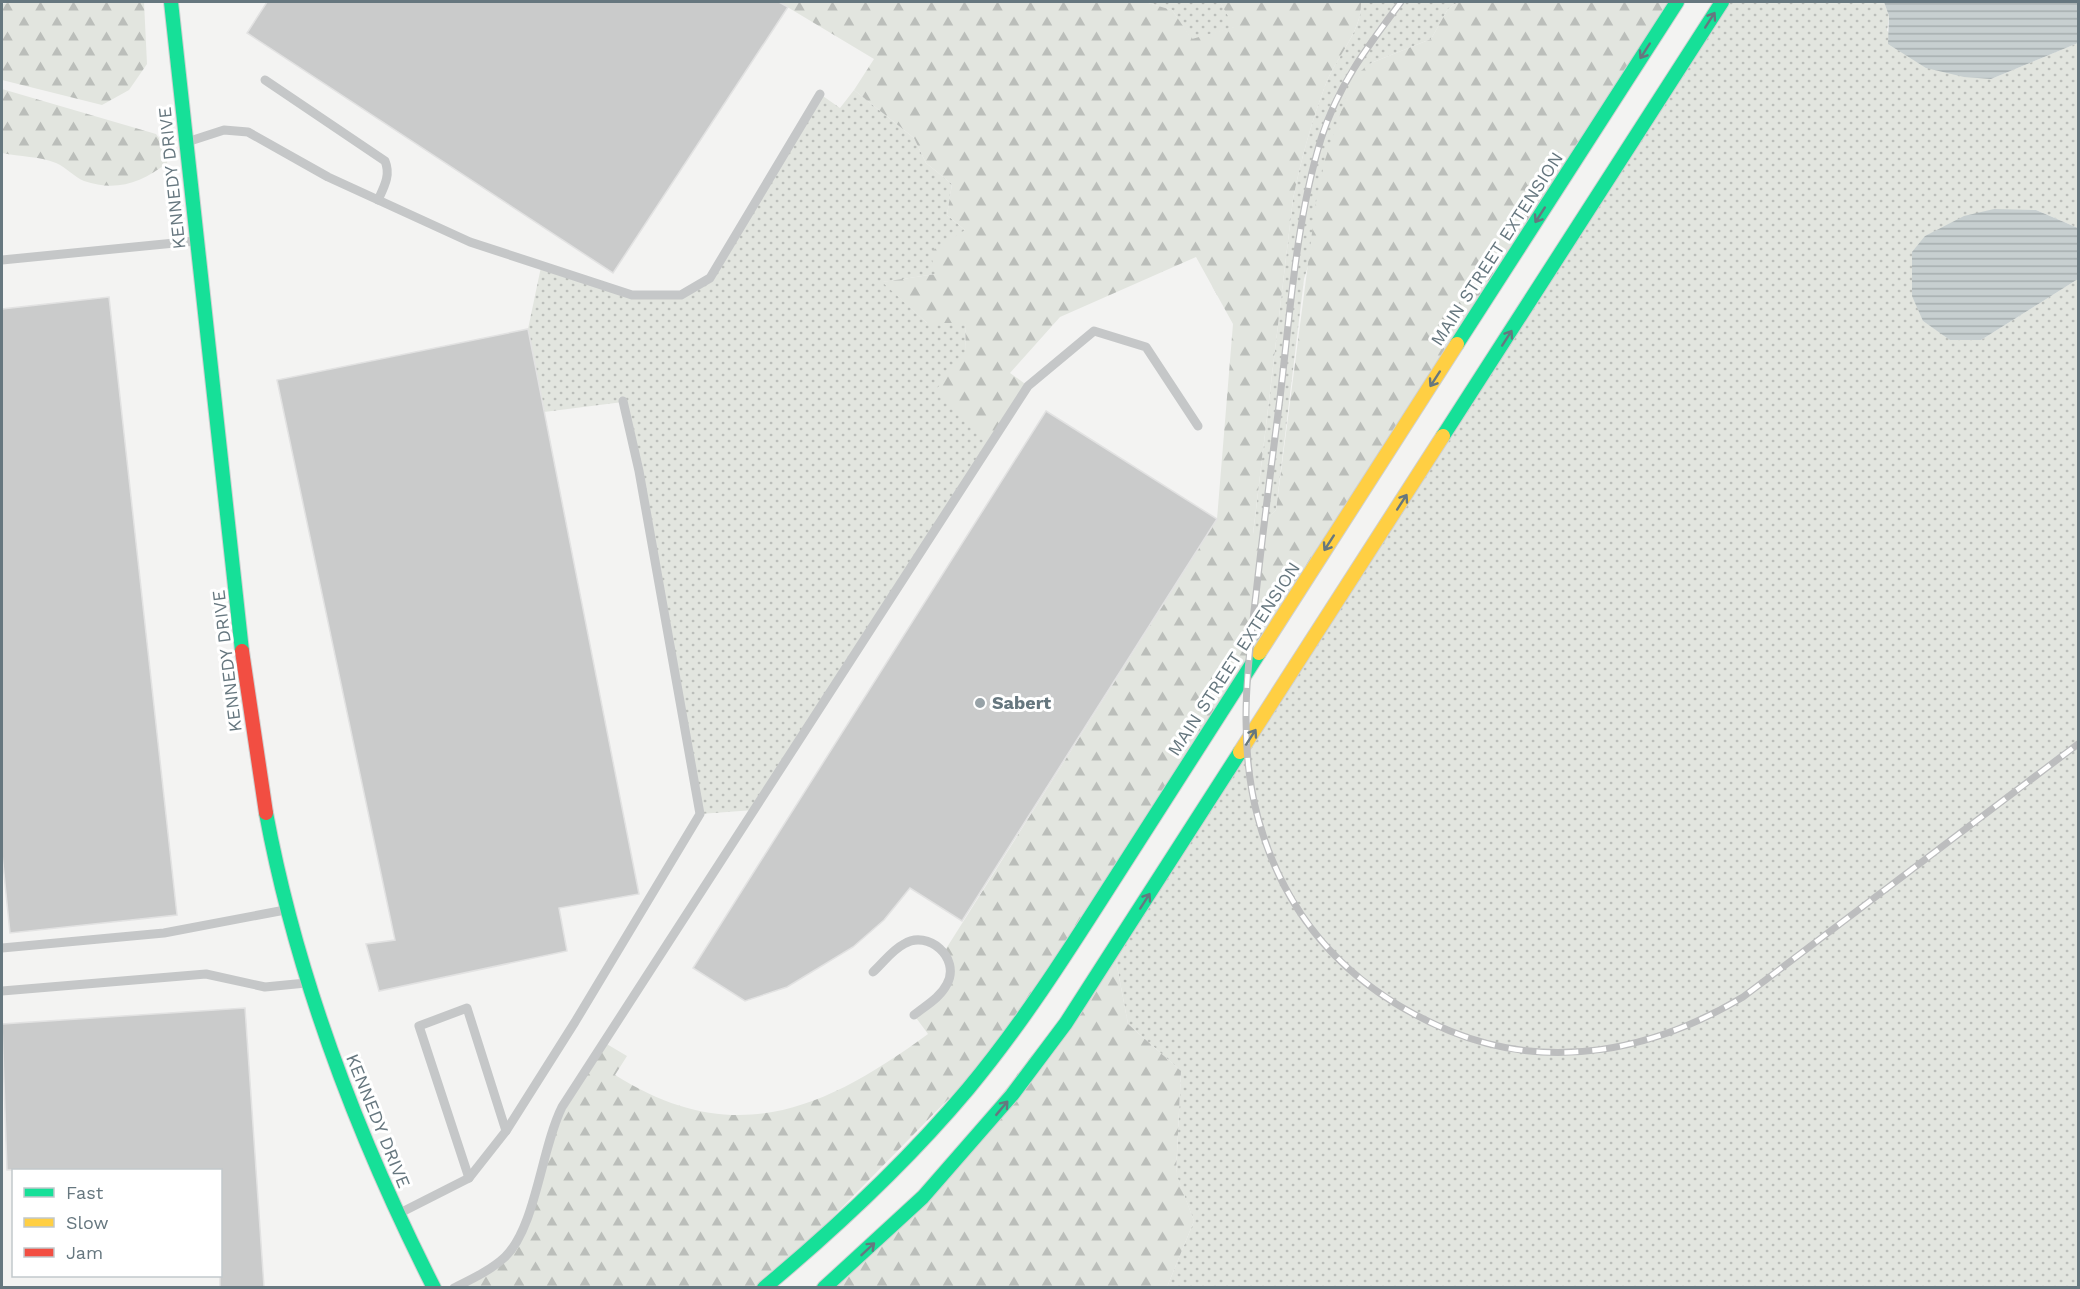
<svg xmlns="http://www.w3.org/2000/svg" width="2080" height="1289" viewBox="0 0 2080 1289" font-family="'Work Sans',sans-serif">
  <defs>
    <pattern id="grass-dots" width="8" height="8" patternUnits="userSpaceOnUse" patternTransform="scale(1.5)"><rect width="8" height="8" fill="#e2e5df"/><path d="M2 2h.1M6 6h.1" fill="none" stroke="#bbbeba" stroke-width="1.8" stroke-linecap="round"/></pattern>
    <pattern id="forest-firs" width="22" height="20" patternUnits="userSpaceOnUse" patternTransform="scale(1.5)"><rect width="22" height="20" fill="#e2e5df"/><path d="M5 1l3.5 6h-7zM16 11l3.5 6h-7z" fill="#bbbeba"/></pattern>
    <pattern id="water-rules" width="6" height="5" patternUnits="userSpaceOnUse" patternTransform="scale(1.5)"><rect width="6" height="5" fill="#c7cfd0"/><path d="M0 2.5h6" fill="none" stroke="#a5adae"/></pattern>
  </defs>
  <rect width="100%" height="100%" fill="#f3f3f2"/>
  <g fill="url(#grass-dots)">
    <path d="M1145,2H1220L1235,27L1192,40L1172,10Z"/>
    <path d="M1361,2H1458L1448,9L1431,39L1371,63L1304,279L1276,510L1253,535L1293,199C1301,160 1311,123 1325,86C1335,58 1362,32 1361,2Z"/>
    <path d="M1722,2H1884L1889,16L1887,31L1991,79L2078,43V228L2036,210L1941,229L1925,236L1923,321L1950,339L1981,340L2078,279V1287H1167L1194,1221L1176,1174L1181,1071L1128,1024L1114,950Z"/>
    <path d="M854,90L914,138L926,163L952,184L947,215L965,230L936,274L883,282L927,323H965L966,352L992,443L754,810L700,814L623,402L544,412L528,329L541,267L632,295H681L710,278L820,94L840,108Z"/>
  </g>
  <g fill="url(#forest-firs)">
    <path d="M15,2H144L147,64L129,90L102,105L2,80V4Z"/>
    <path d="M779,2H1145L1172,10L1192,39L1234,27L1220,2H1361C1362,32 1335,58 1325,86C1311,123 1301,160 1293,199L1253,534L1276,510L1316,202L1325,160L1352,78L1371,63L1431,39L1448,9L1458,2H1677L1014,1032L764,1287L454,1288L480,1274L520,1238L551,1134L605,1043L627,1056L615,1075C734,1150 824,1110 928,1034L914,1015L948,984L944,952L1217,519L1233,324L1196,257L1060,317L1010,373L1028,386L992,443L935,391L966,352L965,323H927L882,282L936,274L930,252L965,230L947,215L952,184L926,163L914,138L854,90L874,59Z"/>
    <path d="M2,89L156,134L169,152L167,163C141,183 116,192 84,181C74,177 66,167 56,163C39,156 20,157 2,153Z"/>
    <path d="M1114,950L1128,1024L1181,1071L1176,1173L1194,1221L1167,1287L824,1288L917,1203Z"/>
  </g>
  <g fill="url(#water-rules)">
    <path d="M1884,2H2078V43L1991,79L1964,77L1926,68L1888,44L1889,16Z"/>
    <path d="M1994,209L2036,210L2078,228V279L1981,340H1950L1923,321L1912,296V252L1925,236L1964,216Z"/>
  </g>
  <g fill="#cacbcb" stroke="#e2e2e2" stroke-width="1.5">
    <path d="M267,2H779L788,7L613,273L247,33Z"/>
    <path d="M109,297L177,915L10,933L2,854V309Z"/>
    <path d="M528,329L639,894L559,908L567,951L379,991L366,944L395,940L277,380Z"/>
    <path d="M1046,411L1217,519L962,921L910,888L884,920L853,947L787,987L745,1001L693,968Z"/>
    <path d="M245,1008L264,1287H220V1170H7L2,1024Z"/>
  </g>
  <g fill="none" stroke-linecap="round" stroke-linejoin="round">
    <g stroke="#cfd0d0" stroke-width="16">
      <g id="fast">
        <path d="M171,2L242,651"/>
        <path d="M1457,344L1677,2"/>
        <path d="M1443,436L1722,2"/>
        <path d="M266,813C297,979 358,1138 434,1288"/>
        <path d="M764,1288C837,1227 906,1163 968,1089C1023,1023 1069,950 1115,878C1163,803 1211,728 1259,653"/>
        <path d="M824,1288L923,1197L1012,1095L1066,1023L1240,752"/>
      </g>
    </g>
    <g stroke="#cfd0d0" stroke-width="16">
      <g id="slow">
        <path d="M1259,653L1457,344"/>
        <path d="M1240,752L1443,436"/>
      </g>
    </g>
    <g stroke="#cfd0d0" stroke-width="16">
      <path id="jam" d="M242,651L266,813"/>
    </g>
    <g stroke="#c5c7c8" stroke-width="9">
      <path d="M265,80L385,161C391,175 384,187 378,200"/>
      <path d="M187,142L224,130L248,132L328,177L470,242L632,295H681L710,278L820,94"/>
      <path d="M2,260L195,241"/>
      <path d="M2,948L164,933L285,910"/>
      <path d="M873,972C883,963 892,950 904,944C928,929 961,958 947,984C940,998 925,1006 914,1015"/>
      <path d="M2,991L206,974L265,987L306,983"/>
      <path d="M469,1178L419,1026L467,1008L506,1131"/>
      <path d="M400,1213L469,1178L506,1131L575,1022L700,814L639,471L623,401"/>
      <path d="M454,1288C472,1279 491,1270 505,1257C536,1227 541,1149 562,1107L1028,386L1094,331L1146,347L1198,426"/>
    </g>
    <use href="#fast" stroke="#16e098" stroke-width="14"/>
    <use href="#slow" stroke="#ffcf43" stroke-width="14"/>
    <use href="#jam" stroke="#f24e42" stroke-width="14"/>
    <g stroke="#bcbdbe" stroke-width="7">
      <path id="rail" d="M1401,2C1368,46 1338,85 1321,139C1295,224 1290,318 1279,406C1271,468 1263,531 1256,594C1247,669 1238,744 1258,818C1286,921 1353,991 1450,1031C1549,1072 1653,1051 1743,997L2078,744"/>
    </g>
    <use href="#rail" stroke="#fff" stroke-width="4.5" stroke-dasharray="14" stroke-linecap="butt"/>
  </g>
  <defs><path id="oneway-shaft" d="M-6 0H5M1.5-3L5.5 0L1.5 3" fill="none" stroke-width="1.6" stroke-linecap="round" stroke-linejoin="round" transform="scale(1.5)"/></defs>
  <g stroke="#66777f">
    <use href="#oneway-shaft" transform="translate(1710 20) rotate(-57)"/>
    <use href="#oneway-shaft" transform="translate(1645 51) rotate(123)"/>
    <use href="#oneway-shaft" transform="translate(1540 215) rotate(123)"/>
    <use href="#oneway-shaft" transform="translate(1507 338) rotate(-57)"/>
    <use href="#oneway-shaft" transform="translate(1435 379) rotate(123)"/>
    <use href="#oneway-shaft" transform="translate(1402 502) rotate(-57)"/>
    <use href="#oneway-shaft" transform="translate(1329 543) rotate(123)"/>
    <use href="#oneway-shaft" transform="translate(1251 737) rotate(-57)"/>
    <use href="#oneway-shaft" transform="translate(1145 901) rotate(-57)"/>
    <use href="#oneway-shaft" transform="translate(1002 1108) rotate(-50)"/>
    <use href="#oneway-shaft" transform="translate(868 1249) rotate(-43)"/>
  </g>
  <circle fill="#97a2a7" stroke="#fff" stroke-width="2" cx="980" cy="703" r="6"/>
  <g text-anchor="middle" stroke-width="6" stroke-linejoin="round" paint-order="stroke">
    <g font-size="18" fill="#66777f" stroke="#fff">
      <text transform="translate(172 178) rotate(-96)" y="6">KENNEDY DRIVE</text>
      <text transform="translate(1497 249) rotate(-57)" y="6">MAIN STREET EXTENSION</text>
      <text transform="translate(1234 659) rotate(-57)" y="6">MAIN STREET EXTENSION</text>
      <text transform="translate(227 661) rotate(-97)" y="6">KENNEDY DRIVE</text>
      <text transform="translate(378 1121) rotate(68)" y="6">KENNEDY DRIVE</text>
    </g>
    <g font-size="18" font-weight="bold" fill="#66777f" stroke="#fff" text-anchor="start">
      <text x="992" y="709">Sabert</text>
    </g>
  </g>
  <rect width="2080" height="1289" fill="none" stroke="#66777f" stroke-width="6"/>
  <rect x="12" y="1169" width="210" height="108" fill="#ffffff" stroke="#c2c9cc" stroke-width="1.5"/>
  <rect x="24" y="1188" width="30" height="9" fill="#16e098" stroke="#c2c9cc" stroke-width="1.5"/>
  <text x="66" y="1199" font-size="18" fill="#66777f">Fast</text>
  <rect x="24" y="1218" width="30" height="9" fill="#ffcf43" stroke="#c2c9cc" stroke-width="1.5"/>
  <text x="66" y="1229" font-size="18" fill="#66777f">Slow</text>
  <rect x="24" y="1248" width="30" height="9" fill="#f24e42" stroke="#c2c9cc" stroke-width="1.5"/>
  <text x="66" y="1259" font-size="18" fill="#66777f">Jam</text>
</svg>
